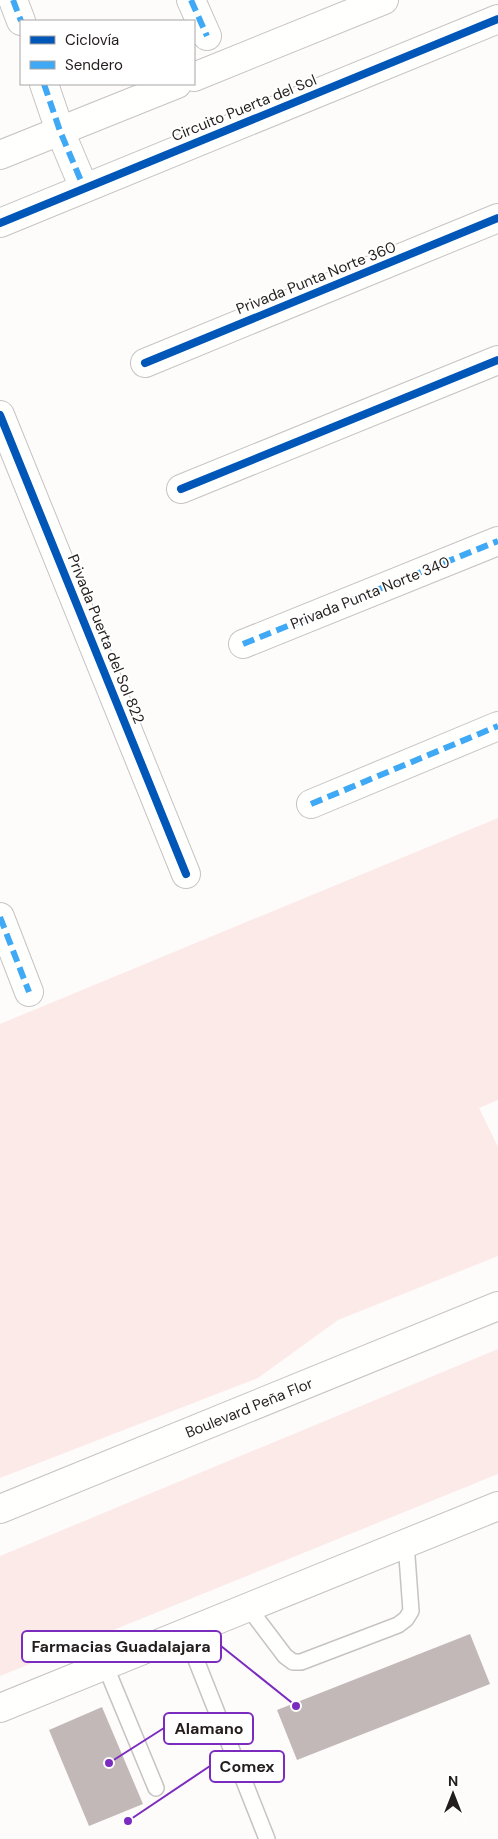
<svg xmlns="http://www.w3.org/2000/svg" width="498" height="1839" viewBox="0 0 498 1839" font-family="'DM Sans',sans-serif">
  <rect width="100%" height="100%" fill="#fdfcfb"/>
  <g fill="#fceae9">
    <path d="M498,818V1100L479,1108L498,1147V1256L338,1320L258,1378L0,1478V1024Z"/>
    <path d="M498,1349V1474L0,1676V1556Z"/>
  </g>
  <g fill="#c3b8b8">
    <path d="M470,1634L490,1684L297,1760L277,1710Z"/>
    <path d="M102,1707L143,1804L89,1826L49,1730Z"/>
  </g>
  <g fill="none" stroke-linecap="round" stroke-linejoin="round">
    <g stroke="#c7c3c3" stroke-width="18">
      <g id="lane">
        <path d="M248,1607L285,1656L293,1662H301L398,1625L406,1619L411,1611L406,1543"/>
        <path d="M185,1632L267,1839"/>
        <path d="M105,1665L156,1788"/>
      </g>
    </g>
    <g stroke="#c7c3c3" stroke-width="30">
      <g id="street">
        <path d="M13,0L21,21"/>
        <path d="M191,0L207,36"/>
        <path d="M44,84L60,131L84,188"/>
        <path d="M145,363L498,218"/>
        <path d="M0,415L186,874"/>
        <path d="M181,489L498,360"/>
        <path d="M243,644L498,541"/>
        <path d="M311,804L498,726"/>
        <path d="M0,917L29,992"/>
      </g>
    </g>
    <g stroke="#c7c3c3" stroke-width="30">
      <g id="secondary">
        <path d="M194,77L384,0"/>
        <path d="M0,155L177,84"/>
        <path d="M0,223L498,19"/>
        <path d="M0,1509L498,1306"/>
        <path d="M0,1708L498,1506"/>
      </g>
    </g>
    <use href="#lane" stroke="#fffffe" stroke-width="15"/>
    <use href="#street" stroke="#fffffe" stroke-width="28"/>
    <use href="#secondary" stroke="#fffffe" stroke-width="28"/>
    <g stroke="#3fa9f5" stroke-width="6" stroke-dasharray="12 6" stroke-linecap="butt">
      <path d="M13,0L21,21"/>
      <path d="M191,0L207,36"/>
      <path d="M44,84L60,131L84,188"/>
      <path d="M243,644L498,541"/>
      <path d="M311,804L498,726"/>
      <path d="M0,917L29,992"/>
    </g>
    <g stroke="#fff" stroke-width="11">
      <g id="cycleway">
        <path d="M0,223L498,19"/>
        <path d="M145,363L498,218"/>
        <path d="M0,415L186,874"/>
        <path d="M181,489L498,360"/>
      </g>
    </g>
    <use href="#cycleway" stroke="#0057b8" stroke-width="8"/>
  </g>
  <g text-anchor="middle" stroke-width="4" stroke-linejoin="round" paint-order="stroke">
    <g font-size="15" fill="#241d1d" stroke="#fff">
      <text transform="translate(244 108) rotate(-22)" y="5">Circuito Puerta del Sol</text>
      <text transform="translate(316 278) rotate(-22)" y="5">Privada Punta Norte 360</text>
      <text transform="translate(370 593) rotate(-22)" y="5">Privada Punta Norte 340</text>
      <text transform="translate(106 639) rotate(68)" y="5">Privada Puerta del Sol 822</text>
      <text transform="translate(249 1408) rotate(-22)" y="5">Boulevard Peña Flor</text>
    </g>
  </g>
  <path fill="none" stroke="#7b2cbf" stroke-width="2" d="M296 1706L221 1646M109 1763L164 1728M128 1821L210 1766"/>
  <g fill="#7b2cbf" stroke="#fff" stroke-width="2">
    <circle cx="296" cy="1706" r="5"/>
    <circle cx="109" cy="1763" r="5"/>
    <circle cx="128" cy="1821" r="5"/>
  </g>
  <g fill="#fff" stroke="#7b2cbf" stroke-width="2">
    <rect x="22" y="1631" width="199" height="31" rx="5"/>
    <rect x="164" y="1713" width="89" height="31" rx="5"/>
    <rect x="210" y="1751" width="74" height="31" rx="5"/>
  </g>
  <g font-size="16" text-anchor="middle" font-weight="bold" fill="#241d1d">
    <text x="121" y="1652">Farmacias Guadalajara</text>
    <text x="209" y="1734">Alamano</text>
    <text x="247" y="1772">Comex</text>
  </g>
  <rect x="20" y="20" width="175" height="65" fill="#ffffff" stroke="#a7a5a5"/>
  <rect x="30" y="36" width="25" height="8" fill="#0057b8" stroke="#a7a5a5"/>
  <text x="65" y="45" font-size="15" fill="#241d1d">Ciclovía</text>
  <rect x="30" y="61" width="25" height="8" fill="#3fa9f5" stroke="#a7a5a5"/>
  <text x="65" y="70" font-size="15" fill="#241d1d">Sendero</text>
  <g transform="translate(453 1794)" stroke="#ffffff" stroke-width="4" paint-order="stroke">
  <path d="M0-4L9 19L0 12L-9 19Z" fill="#241d1d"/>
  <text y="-8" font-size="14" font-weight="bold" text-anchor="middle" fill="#241d1d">N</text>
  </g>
</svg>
